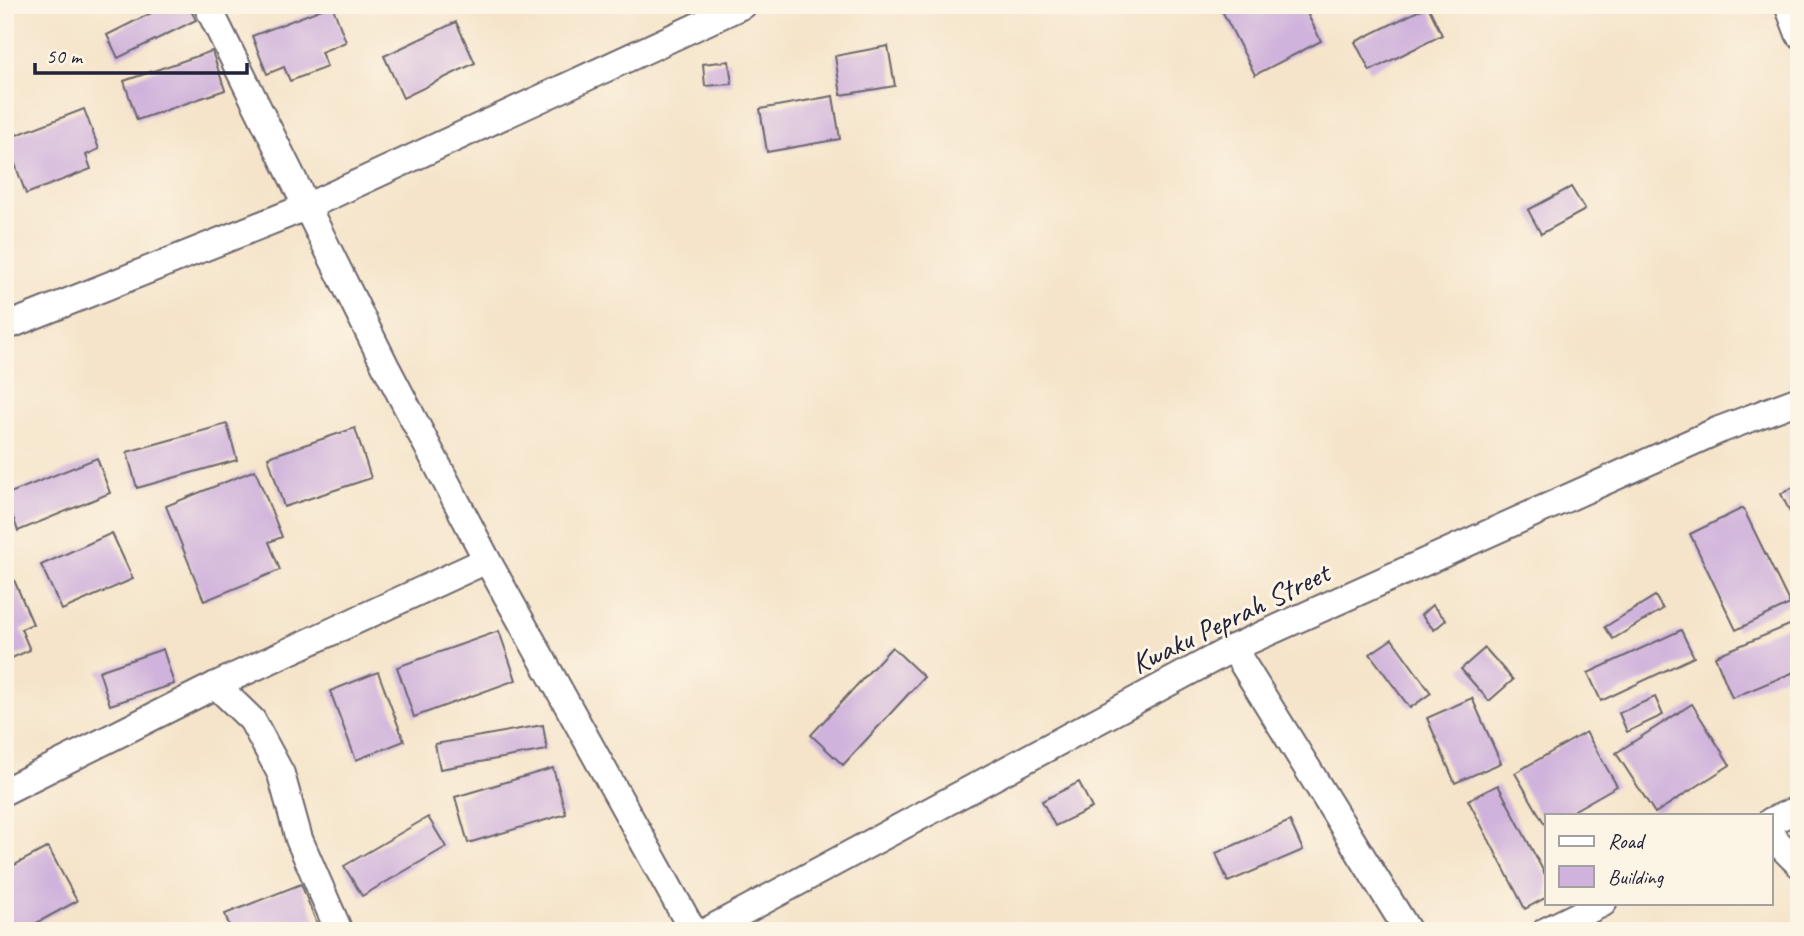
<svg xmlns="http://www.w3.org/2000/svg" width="1804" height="936" viewBox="0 0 1804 936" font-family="Caveat,sans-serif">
  <rect width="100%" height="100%" fill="#fcf5e5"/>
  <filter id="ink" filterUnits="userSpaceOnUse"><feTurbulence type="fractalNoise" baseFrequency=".0143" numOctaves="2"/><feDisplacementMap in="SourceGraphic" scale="14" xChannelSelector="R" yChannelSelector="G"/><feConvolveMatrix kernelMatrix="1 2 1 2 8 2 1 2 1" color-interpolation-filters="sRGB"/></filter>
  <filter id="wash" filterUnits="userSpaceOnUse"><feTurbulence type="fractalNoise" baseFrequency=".00686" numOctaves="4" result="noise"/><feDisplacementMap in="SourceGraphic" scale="28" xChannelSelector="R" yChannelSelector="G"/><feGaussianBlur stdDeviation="1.57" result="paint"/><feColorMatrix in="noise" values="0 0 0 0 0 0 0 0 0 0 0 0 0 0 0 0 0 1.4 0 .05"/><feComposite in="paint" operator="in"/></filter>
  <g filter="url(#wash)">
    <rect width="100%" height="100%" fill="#f5e4ca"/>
    <g id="blocks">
      <g fill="#d0b3dc">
        <path d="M167,5H188L196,20L118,58L107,35Z"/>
        <path d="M332,5L346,42L321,52L327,67L290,81L284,67L267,74L252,36Z"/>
        <path d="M1219,5H1303L1321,41L1255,75Z"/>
        <path d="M1428,6L1442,35L1370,71L1355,42Z"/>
        <path d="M456,22L475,63L403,98L384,56Z"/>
        <path d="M888,46L895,86L841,95L835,56Z"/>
        <path d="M212,51L225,90L137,120L124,81Z"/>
        <path d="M729,61L732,84L705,86L703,64Z"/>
        <path d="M833,96L840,139L767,152L760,109Z"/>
        <path d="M84,109L99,149L86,155L91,169L26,194L6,139Z"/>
        <path d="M1571,187L1585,210L1541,234L1528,210Z"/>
        <path d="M227,424L237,460L137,488L127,452Z"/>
        <path d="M355,428L371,478L284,507L268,457Z"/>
        <path d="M97,458L110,493L18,531L5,495Z"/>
        <path d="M255,470L282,537L269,542L280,570L204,601L166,506Z"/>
        <path d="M1799,484V530L1781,494Z"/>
        <path d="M1743,508L1790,604L1736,630L1690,534Z"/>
        <path d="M112,533L133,579L62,610L41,565Z"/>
        <path d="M14,580L33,624L21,629L30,650L5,661V584Z"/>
        <path d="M1655,596L1663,609L1613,639L1605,627Z"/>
        <path d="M1432,605L1446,620L1434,630L1421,615Z"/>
        <path d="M1799,621V670L1732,698L1715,656Z"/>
        <path d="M1681,630L1694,657L1601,701L1588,673Z"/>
        <path d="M499,631L516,680L414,717L397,667Z"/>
        <path d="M1392,639L1431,693L1410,708L1370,654Z"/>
        <path d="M892,647L924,677L843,765L811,735Z"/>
        <path d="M1485,648L1513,680L1489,701L1461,669Z"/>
        <path d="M163,649L174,684L110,705L99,671Z"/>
        <path d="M378,672L404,741L356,760L330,691Z"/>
        <path d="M1655,697L1663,715L1627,732L1619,713Z"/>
        <path d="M1472,698L1501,763L1455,783L1427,718Z"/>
        <path d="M1692,704L1730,765L1655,813L1616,753Z"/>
        <path d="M543,725L547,750L440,769L435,744Z"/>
        <path d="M1586,732L1617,786L1566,815H1547V828L1515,773Z"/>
        <path d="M553,768L566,814L468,843L455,797Z"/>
        <path d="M1079,782L1092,808L1055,826L1042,801Z"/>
        <path d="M1498,785L1547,878V897L1525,909L1468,800Z"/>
        <path d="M428,817L446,847L362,896L344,866Z"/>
        <path d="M1290,821L1303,850L1228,882L1216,853Z"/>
        <path d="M48,847L77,901L22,931H11L5,920V870Z"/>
        <path d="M301,884L320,931H231L225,914Z"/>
      </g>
    </g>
  </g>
  <g filter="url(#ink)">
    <use href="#blocks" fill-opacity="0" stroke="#6c666d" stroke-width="2"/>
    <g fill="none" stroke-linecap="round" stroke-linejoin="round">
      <g stroke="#6c666d" stroke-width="30">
        <g id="minor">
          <path d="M207,5L385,365L487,560L693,931"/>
          <path d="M1788,5L1799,34"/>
          <path d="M5,327L306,207L743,5"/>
          <path d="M1233,648L1408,931"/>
          <path d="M216,685L252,720L281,774L299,839L339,931"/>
          <path d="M5,791L216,685L487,560"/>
          <path d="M1771,821L1799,809"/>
          <path d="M1771,836L1799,864"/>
          <path d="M707,931L1233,648L1719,430L1799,400"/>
          <path d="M1546,931L1603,903"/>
        </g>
      </g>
      <use href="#minor" stroke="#fff" stroke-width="26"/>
    </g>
  </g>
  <g text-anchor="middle" stroke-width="6" stroke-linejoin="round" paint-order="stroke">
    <g font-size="30" fill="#22223b" stroke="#fcf5e5">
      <text transform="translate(1230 618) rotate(-26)" y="10">Kwaku Peprah Street</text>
    </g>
  </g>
  <rect width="1804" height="936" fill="none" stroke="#fcf5e5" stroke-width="28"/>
  <rect x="1545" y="814" width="228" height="91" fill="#fcf5e5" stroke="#a5a1a1" stroke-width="2"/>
  <rect x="1559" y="836" width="35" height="10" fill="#ffffff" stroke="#a5a1a1" stroke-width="2"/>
  <text x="1608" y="848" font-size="21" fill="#22223b">Road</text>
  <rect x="1559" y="866" width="35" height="21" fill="#d0b3dc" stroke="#a5a1a1" stroke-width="2"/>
  <text x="1608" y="884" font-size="21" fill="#22223b">Building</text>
  <path d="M35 63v10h212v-10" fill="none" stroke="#22223b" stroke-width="3.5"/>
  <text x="46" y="63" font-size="21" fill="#22223b" stroke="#fcf5e5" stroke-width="5" paint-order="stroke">50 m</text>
</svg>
